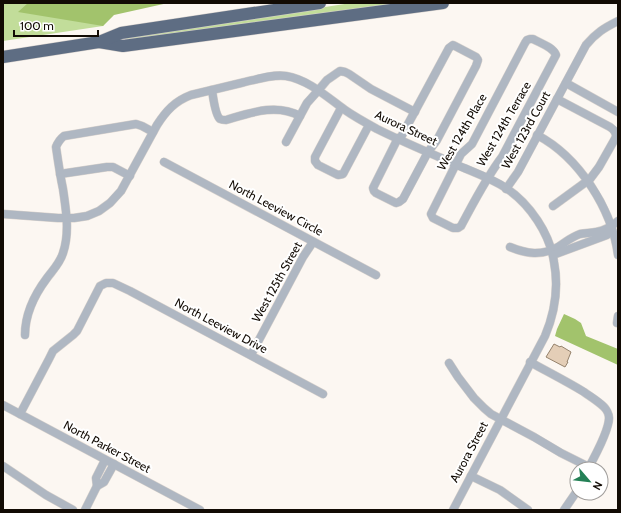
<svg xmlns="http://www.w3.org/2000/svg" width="621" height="513" viewBox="0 0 621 513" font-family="Cabin,sans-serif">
  <rect width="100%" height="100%" fill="#fcf7f2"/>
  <g fill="#c2dd9a">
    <path d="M3,3H115L103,26L3,41Z"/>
    <path d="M351,3H410L125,40V38Z"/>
  </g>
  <g fill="#a2c36c">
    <path d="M28,3H168L114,15L103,26L18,12Z"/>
    <path d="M564,314L575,319L581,323L586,336L618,349V365L555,336L557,329Z"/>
  </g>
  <path fill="#e4ceb7" stroke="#95826c" d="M554,344L560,347L561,346L571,352L567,362H568L565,367L546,357Z"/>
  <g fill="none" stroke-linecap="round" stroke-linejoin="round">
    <g stroke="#d7d1cc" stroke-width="9">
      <g id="minor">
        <path d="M530,39H533C540,43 553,47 556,55L502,157C486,178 474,202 461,226L458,228H453L433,218L431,214L461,154L472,144L525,43L527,40Z"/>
        <path d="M566,83L618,112"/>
        <path d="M212,90C213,96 215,115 220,119C222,120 223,120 226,120C250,113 276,103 300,116"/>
        <path d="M341,108L315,157V161L318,165L338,175L343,174L369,125"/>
        <path d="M537,135C579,157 612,209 618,255"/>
        <path d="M398,138L373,188L374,191L376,193L396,203L399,202L403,199L428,152L437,140L476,66L478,60L476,57L455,46L453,45L449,48L400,139"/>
        <path d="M286,142L307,103L316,93L327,80L340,71L345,72L349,74L371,89L415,112"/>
        <path d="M164,162L376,275"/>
        <path d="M60,174L107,167H113L130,176"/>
        <path d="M506,189L518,172L586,45C596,33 604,28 618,21"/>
        <path d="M553,206L590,179L599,167L616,137C616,132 614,130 610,127L557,99"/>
        <path d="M3,214L58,218H74L87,216L99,211L110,203L121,191L157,125C166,111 175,101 191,95C208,91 224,87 241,83C255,80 271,74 286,76C309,80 327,97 345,110C355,117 366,123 377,129C403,142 430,153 457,165C473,172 491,178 506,188C530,204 550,234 554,262C559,288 555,312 545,336L453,510"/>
        <path d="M510,247C527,254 541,256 558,247C566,242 571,237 580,234C585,233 590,233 596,232C604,231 612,226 618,221"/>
        <path d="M553,255L607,235L611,227"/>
        <path d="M617,323L618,316"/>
        <path d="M25,335C25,314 35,294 47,278C53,270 60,263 63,253C70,232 66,210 63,189C60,175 58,161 56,147C58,142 60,139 64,136L136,124L142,126L153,132"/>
        <path d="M251,355L303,257L313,242"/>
        <path d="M530,362C548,372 566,381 584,392C591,397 598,401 604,407C606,409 609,414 609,418C609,429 594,458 588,469"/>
        <path d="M449,363L458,377L474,398L484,408L491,414L534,437L561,453L589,467"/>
        <path d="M3,405L200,510"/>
        <path d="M20,414L49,359L53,351L73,335L77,331L100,286L106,283H113L130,291L323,394"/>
        <path d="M3,466L46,495L73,510"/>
        <path d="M471,476L500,490L528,510"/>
        <path d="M97,486L104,482L114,464"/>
        <path d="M85,510L97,486L96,478L105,460"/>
        <path d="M564,510L577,491"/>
      </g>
    </g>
    <g stroke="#d7d1cc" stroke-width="13">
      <g id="highway">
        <path d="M99,42L123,46L443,3"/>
        <path d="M3,57L99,42L121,33L320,3"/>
      </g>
    </g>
    <use href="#minor" stroke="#afb7c2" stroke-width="8"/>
    <use href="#highway" stroke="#5e6d83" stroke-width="12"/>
  </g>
  <g text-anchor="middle" stroke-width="4" stroke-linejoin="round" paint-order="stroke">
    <g font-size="12" fill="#120b04" stroke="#fff">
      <text transform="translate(504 124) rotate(-60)" y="4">West 124th Terrace</text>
      <text transform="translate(406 128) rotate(25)" y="4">Aurora Street</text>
      <text transform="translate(526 130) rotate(-61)" y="4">West 123rd Court</text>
      <text transform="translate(462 132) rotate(-60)" y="4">West 124th Place</text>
      <text transform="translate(276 208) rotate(28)" y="4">North Leeview Circle</text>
      <text transform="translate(277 282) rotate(-61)" y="4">West 125th Street</text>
      <text transform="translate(221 326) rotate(28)" y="4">North Leeview Drive</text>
      <text transform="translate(107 447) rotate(28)" y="4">North Parker Street</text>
      <text transform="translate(469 452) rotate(-62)" y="4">Aurora Street</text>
    </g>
  </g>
  <rect width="621" height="513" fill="none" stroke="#120b04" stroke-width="8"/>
  <g transform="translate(589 481) rotate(118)"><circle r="19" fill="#ffffff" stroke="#a09d9b"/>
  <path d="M0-3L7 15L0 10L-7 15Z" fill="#248056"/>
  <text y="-6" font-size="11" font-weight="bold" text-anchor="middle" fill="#120b04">N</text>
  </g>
  <path d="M14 30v6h84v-6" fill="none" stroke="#120b04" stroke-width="2"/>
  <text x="20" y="30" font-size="12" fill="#120b04" stroke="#ffffff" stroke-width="3" paint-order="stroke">100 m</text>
</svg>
